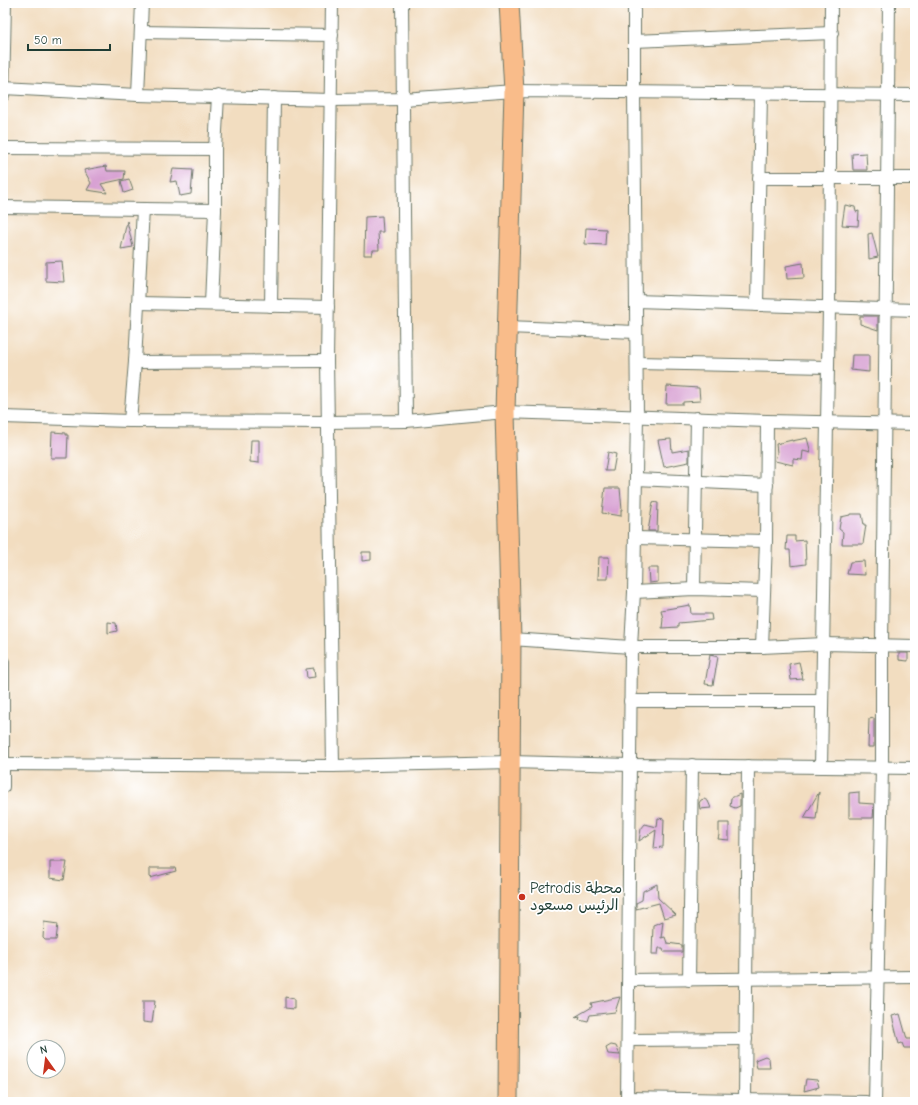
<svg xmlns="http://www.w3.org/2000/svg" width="918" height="1105" viewBox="0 0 918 1105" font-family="'Comic Neue','Playpen Sans Arabic',sans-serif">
  <rect width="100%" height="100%" fill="#fff"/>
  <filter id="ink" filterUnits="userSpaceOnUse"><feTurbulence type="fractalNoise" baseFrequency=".025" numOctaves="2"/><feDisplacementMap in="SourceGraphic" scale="8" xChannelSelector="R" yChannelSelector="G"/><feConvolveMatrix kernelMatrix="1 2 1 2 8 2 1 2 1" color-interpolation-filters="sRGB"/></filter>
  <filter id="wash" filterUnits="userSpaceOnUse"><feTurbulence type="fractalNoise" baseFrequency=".012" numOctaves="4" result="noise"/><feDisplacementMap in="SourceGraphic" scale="16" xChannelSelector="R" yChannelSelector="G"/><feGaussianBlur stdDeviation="0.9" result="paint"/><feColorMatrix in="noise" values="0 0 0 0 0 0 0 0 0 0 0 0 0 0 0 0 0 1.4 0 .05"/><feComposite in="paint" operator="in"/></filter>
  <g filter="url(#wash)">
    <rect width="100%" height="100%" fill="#f2ddc0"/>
    <g id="blocks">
      <g fill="#d8a1d3">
        <path d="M866,153L867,170H853L852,154Z"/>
        <path d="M106,166L107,171H125L124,179L101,184L107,193L87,190L91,183L84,170Z"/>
        <path d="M173,169L193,170L191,194L180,196L177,181L170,182Z"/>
        <path d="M129,179L133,190L124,193L121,181Z"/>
        <path d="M845,205L855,207L856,212L859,211L858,226L842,225Z"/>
        <path d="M382,216L383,232H378L379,250H373L372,255H364L365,217Z"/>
        <path d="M127,221L133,247L121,249Z"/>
        <path d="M586,228L606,229L605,245L585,244Z"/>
        <path d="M872,233L878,257L869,259L868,234Z"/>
        <path d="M62,261L64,282L46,281V262Z"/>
        <path d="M803,263L804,278L787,279L786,266Z"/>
        <path d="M860,316H878V330L860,324Z"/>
        <path d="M852,355H869V372L851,370Z"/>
        <path d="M667,386L699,388L700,401L683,402V404H666Z"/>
        <path d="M52,432L66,433V435H68L67,458H51Z"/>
        <path d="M807,438L811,453L803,451L802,460L793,459V465L775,461L777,453L776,444L792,440V441Z"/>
        <path d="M671,439L672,452L689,449V462L664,467L658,440Z"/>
        <path d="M251,440H259V463L250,462Z"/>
        <path d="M608,452L616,454L613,471H605Z"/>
        <path d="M605,488H620L622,510H621V516L602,513Z"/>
        <path d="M653,502L658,503L657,531H648Z"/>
        <path d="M850,514H862L864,525H866L863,544H842L843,532L839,529L841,517L850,515Z"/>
        <path d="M787,536H795V541L805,540L806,564L791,566L790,550H786Z"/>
        <path d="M362,552H371V560L362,561Z"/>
        <path d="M599,557H609L608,579H598Z"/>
        <path d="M864,561L865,575L847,574L850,562Z"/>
        <path d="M648,568H658V582L649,583Z"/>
        <path d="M690,605L691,614H711L712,620L678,623V627L662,628L663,619L661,610Z"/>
        <path d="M108,622L116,623L117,631L108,633Z"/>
        <path d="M899,653H908V661L899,660Z"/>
        <path d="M710,655L718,657L713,685L705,684Z"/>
        <path d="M799,662L803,679L791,680L789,664Z"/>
        <path d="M314,668L315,677L307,678L306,669Z"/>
        <path d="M874,718V747H868L869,719Z"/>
        <path d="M819,792L816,819L804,818Z"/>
        <path d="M859,792V803L874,804L873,818H849V793Z"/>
        <path d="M740,794V806L735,808L730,806L731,798Z"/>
        <path d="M704,799L708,801L711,808L700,809L699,803L701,800Z"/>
        <path d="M658,818L664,819L663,847L654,848L656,830L639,841L641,829L645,824L657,827Z"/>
        <path d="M719,823H729V840L718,839L719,835Z"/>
        <path d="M50,862H67L64,880L50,878Z"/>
        <path d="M150,868H175L176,871L150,878Z"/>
        <path d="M657,884L658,898L676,915L664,918L659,903L636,909V903L642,900L643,891Z"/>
        <path d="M663,921L661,938L665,937L667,943L682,945V952H664L663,948H659L658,954H652L653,925Z"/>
        <path d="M44,922L58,924L56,940H45L43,938Z"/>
        <path d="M285,997L294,999V1009L285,1008Z"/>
        <path d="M620,997L615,1012L590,1015L588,1021L579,1019L580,1016L575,1017L592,1007L591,1003Z"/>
        <path d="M143,1001H155L152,1023L143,1022Z"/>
        <path d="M900,1014L907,1039H915V1048H904L902,1043L899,1044L892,1016Z"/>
        <path d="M611,1045L616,1046L620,1055L608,1054L606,1048Z"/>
        <path d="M765,1056L769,1058L770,1068H757L755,1060Z"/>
        <path d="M806,1079L817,1080L819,1087L804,1091Z"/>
      </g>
    </g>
  </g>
  <g filter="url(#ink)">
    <use href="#blocks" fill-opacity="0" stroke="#697565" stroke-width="1"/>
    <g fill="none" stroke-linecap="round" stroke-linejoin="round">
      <g stroke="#697565" stroke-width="14">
        <g id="minor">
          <path d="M332,3L327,361L333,766"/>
          <path d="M402,3L406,421"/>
          <path d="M141,32L332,35"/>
          <path d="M634,41L832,33"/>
          <path d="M3,88L138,95L331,100L403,99L514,91L915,95"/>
          <path d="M3,95L5,3"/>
          <path d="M138,95L142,3"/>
          <path d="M3,148L215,149"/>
          <path d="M759,178H915"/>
          <path d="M3,207L215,210V149L218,96"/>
          <path d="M636,301L915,310"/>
          <path d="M138,303L328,307"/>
          <path d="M211,304L215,210"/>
          <path d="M757,305L761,94"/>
          <path d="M271,306L274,98"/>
          <path d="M507,327L636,332"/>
          <path d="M135,362L327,361"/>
          <path d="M637,363L827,367"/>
          <path d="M3,417L130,421L327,422L406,421L505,412L767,421L915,424"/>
          <path d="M130,421L135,362L143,209"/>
          <path d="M636,479L767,485"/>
          <path d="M635,538L766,541"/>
          <path d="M694,589L697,418"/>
          <path d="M634,592L694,589L764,591"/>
          <path d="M511,639L631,647H762L824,644L915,646"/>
          <path d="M762,647L766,541L767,421"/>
          <path d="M3,662V787"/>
          <path d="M630,701H822"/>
          <path d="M3,764L333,766L510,762L630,765L915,768"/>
          <path d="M821,767L829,308L831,3"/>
          <path d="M629,980L915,977"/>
          <path d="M689,980L692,765"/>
          <path d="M628,1040L746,1039"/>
          <path d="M627,1098L866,1102"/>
          <path d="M745,1100L748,766"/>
          <path d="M627,1102L631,647L634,592L637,416L634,93V3"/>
          <path d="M875,1102L882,768V645L889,3"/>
        </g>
      </g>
      <g stroke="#697565" stroke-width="21">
        <path id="primary" d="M508,1102L511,639L505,412L514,91L509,3"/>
      </g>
      <use href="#minor" stroke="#fff" stroke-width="12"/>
      <use href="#primary" stroke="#f9bc8a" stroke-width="19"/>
    </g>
  </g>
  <circle fill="#c8321e" stroke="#fff" stroke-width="1.5" cx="522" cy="897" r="4"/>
  <g text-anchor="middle" stroke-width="3.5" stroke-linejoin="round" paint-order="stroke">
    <g font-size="15" fill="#1f3d34" stroke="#fff" text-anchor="start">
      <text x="530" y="893">Petrodis محطة<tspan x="530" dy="17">الرئيس مسعود</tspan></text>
    </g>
  </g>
  <rect width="918" height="1105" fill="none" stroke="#fff" stroke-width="16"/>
  <g transform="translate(46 1059) rotate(346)"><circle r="19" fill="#ffffff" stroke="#a5b1ae"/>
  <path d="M0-3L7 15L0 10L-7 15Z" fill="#c8321e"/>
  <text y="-6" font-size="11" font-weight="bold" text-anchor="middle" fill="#1f3d34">N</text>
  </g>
  <path d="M28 44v6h82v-6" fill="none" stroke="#1f3d34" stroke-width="2"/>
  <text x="34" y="44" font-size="12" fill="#1f3d34" stroke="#ffffff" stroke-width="3" paint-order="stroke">50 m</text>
</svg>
